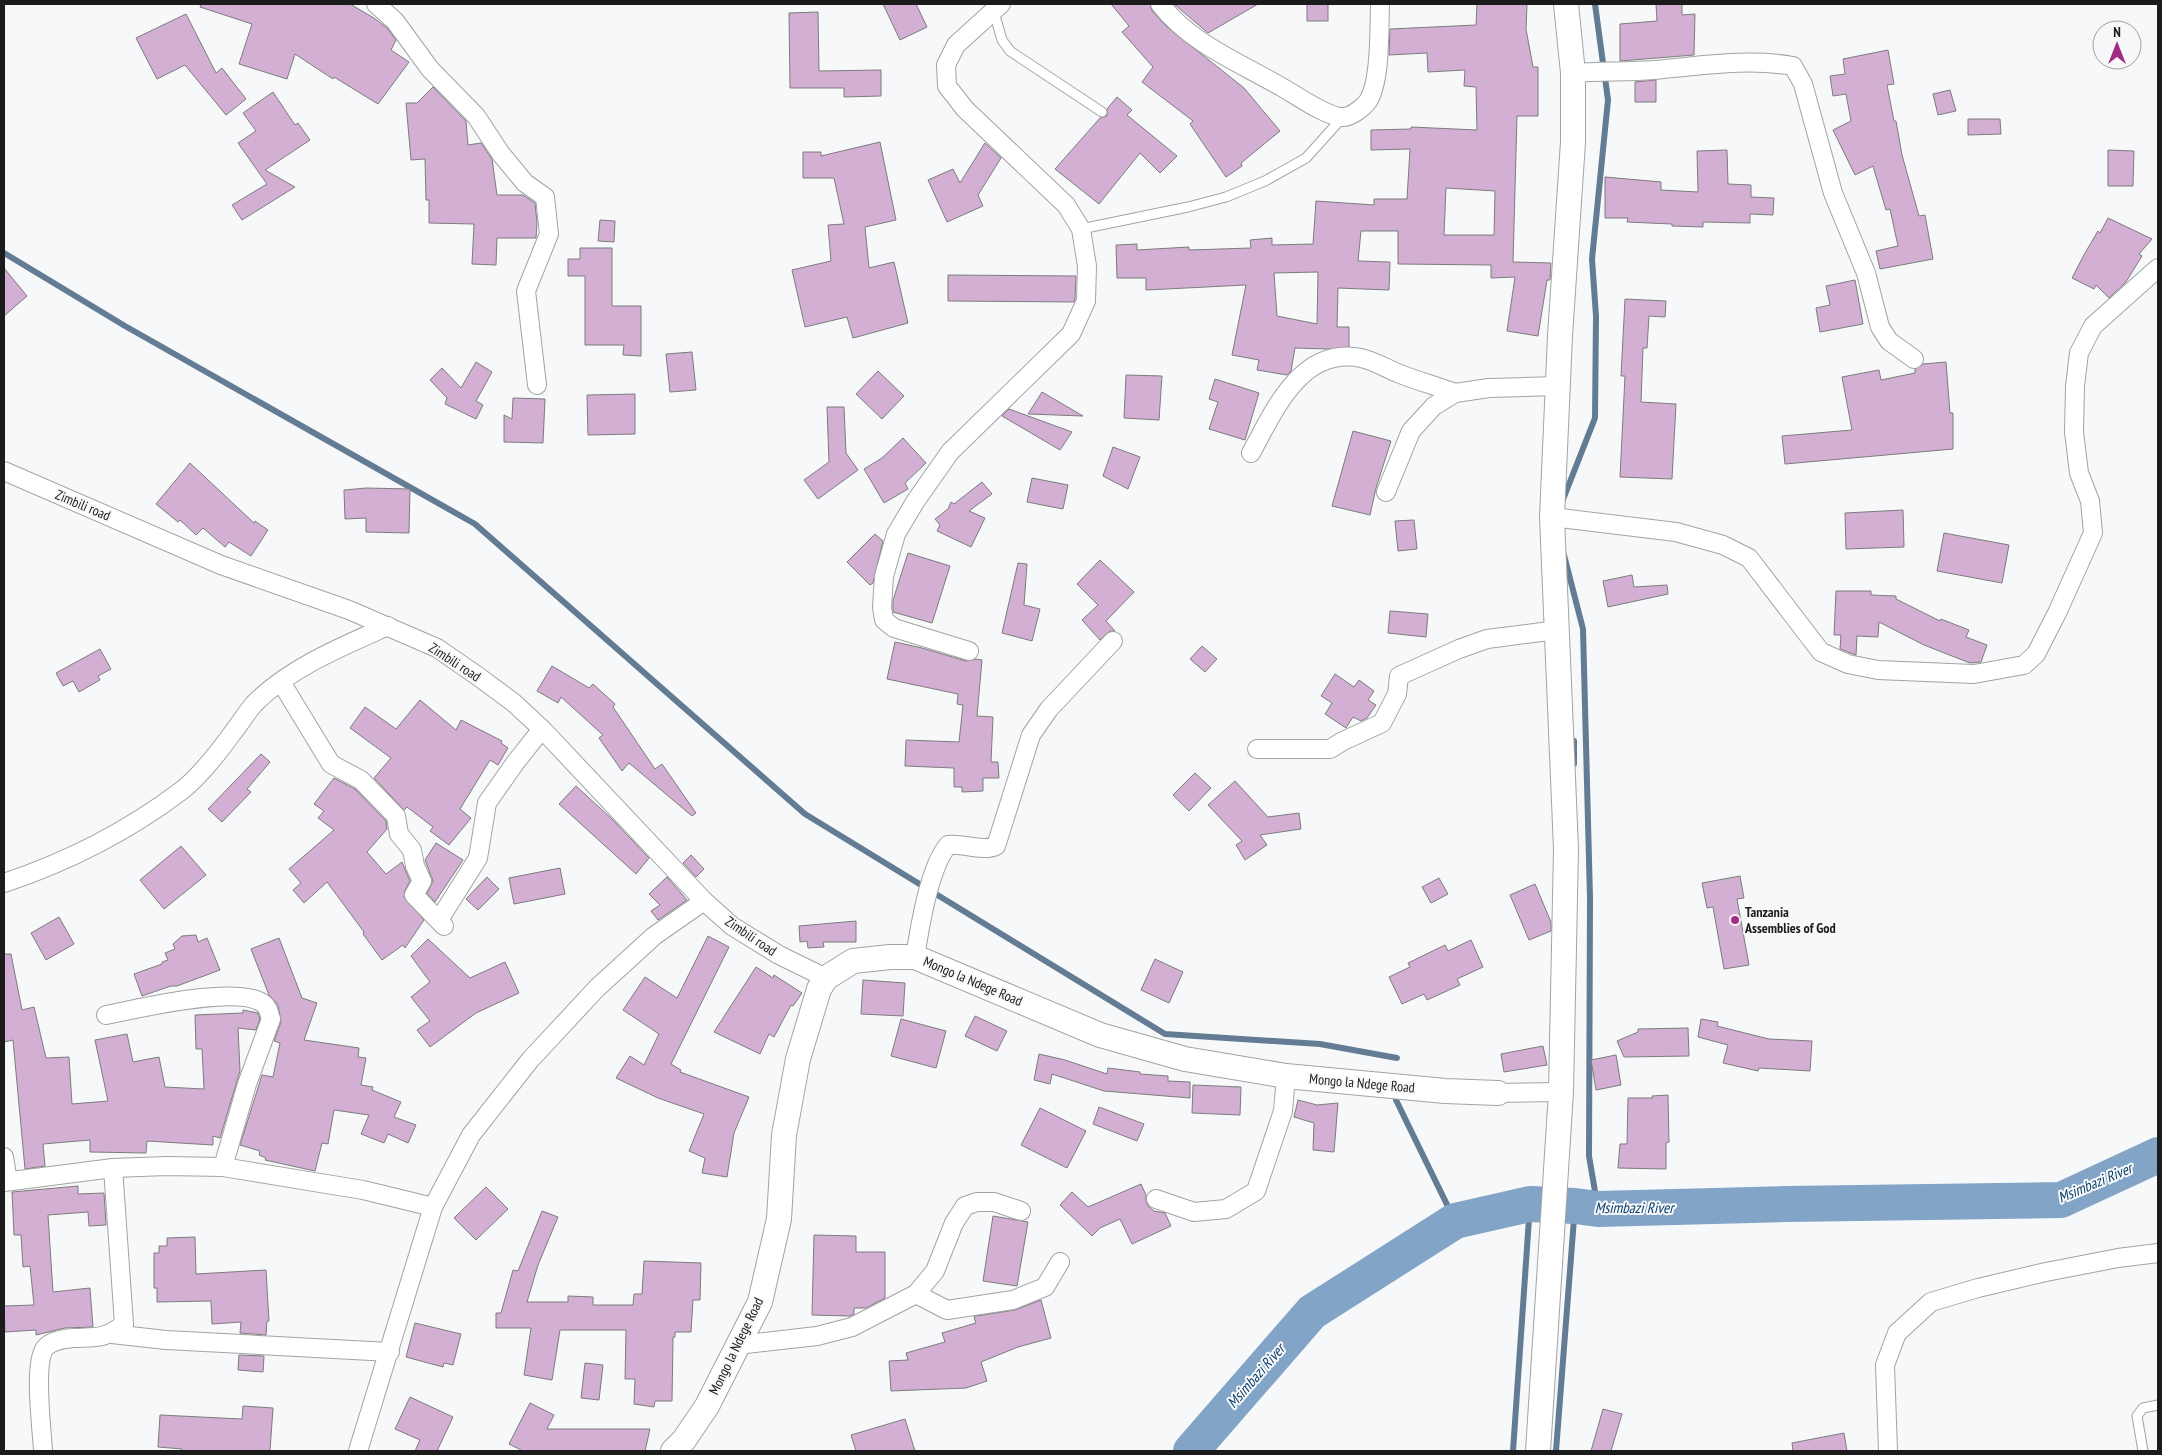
<svg xmlns="http://www.w3.org/2000/svg" width="2162" height="1455" viewBox="0 0 2162 1455" font-family="'PT Sans Narrow',sans-serif">
  <rect width="100%" height="100%" fill="#f7f8f9"/>
  <g fill="none" stroke-linecap="round" stroke-linejoin="round">
    <g stroke="#637b93" stroke-width="6">
      <path d="M4,253L125,326L475,524L805,814L1165,1034L1320,1044L1397,1058"/>
      <path d="M1562,502L1595,418L1596,316L1592,259L1608,100L1595,4"/>
      <path d="M1564,555L1583,629L1590,898L1589,1156L1598,1209"/>
      <path d="M1574,764V741"/>
      <path d="M1396,1100L1455,1221"/>
      <path d="M1513,1451L1530,1204"/>
      <path d="M1556,1451L1575,1206"/>
    </g>
    <path stroke="#82a4c6" stroke-width="36" d="M1191,1451L1312,1312L1455,1221L1530,1204L1575,1206L1598,1209L1787,1204L2061,1200L2158,1155"/>
  </g>
  <g fill="#d2afd3" stroke="#7d7c7d" fill-rule="evenodd">
    <path d="M201,4H350L374,18L387,28L396,40L391,50L409,62L378,104L334,77L333,79L295,54L287,79L239,64L252,24L200,7Z"/>
    <path d="M883,4H916L927,27L900,40Z"/>
    <path d="M1111,4H1150L1152,11L1166,26L1244,88L1280,131L1241,163L1242,166L1226,177L1190,124L1193,121L1142,82L1153,67L1122,32L1129,26Z"/>
    <path d="M1174,4H1258L1208,33Z"/>
    <rect x="1307" y="4" width="21" height="17"/>
    <path d="M1477,4H1527L1526,29L1533,67H1538V116H1517L1513,262L1551,263L1550,280H1547L1538,336L1507,331L1515,277L1491,278V265L1398,264V231H1361L1358,261L1390,262L1389,290L1338,288L1337,327H1349V347L1328,349L1295,348L1291,371L1287,375L1257,370L1259,360L1232,355L1246,285L1146,290V278H1117L1116,245L1137,244V250L1189,247V250L1251,248L1250,240L1272,238V245L1313,244L1316,201L1374,205V199H1407L1410,149L1371,150V130L1411,129V127L1477,130L1476,87L1464,86L1465,70L1428,72L1427,53L1389,55L1390,29L1476,25ZM1446,188L1495,191L1494,235H1444ZM1318,272L1317,324L1277,316L1274,273Z"/>
    <path d="M1656,4H1682V15L1695,14L1694,55L1620,61V24L1657,21Z"/>
    <path d="M818,12L819,71L881,70V96L844,97V88H790L789,13Z"/>
    <path d="M186,14L216,73L222,68L246,99L226,115L185,65L157,79L136,38Z"/>
    <path d="M1888,50L1894,84L1887,85L1894,121H1896L1902,155L1919,216L1925,215L1933,259L1880,269L1876,251L1898,246L1890,209L1886,210L1873,166L1855,175L1833,130L1851,121L1846,94L1833,96L1830,76L1845,74L1843,59Z"/>
    <path d="M1656,80V102H1635V82Z"/>
    <path d="M433,87L466,121L468,145L481,143L492,159L497,195H523L535,203L537,223L536,238H497L496,265L472,264L474,224L429,223V200H426L425,159L411,160L406,103H417Z"/>
    <path d="M1950,90L1956,111L1938,115L1933,94Z"/>
    <path d="M273,92L295,125L298,123L310,140L265,170L295,187L242,220L232,205L267,184L238,143L256,131L243,113Z"/>
    <path d="M1117,97L1132,110L1127,115L1177,156L1160,173L1140,153L1099,204L1055,169L1100,118L1107,116V109Z"/>
    <path d="M1968,119H2000L2001,134L1968,135Z"/>
    <path d="M880,142L896,220L865,227L869,268L894,262L908,323L853,338L847,317L805,327L792,270L831,261L828,225L844,224L834,178H803V152H821V156Z"/>
    <path d="M985,143L1001,158L978,195L983,206L947,222L928,180L953,169L960,183Z"/>
    <path d="M1727,150L1728,184L1751,185V197L1774,198L1773,215L1750,214V223L1703,222V227L1672,226V224L1627,222L1628,218H1605V177L1661,182V190L1698,192L1697,151Z"/>
    <path d="M2108,150L2134,151L2133,186H2108Z"/>
    <path d="M2108,218L2152,239L2139,254L2142,256L2126,282L2109,298L2096,285L2094,289L2072,278L2085,253L2098,231L2100,233Z"/>
    <path d="M600,220L615,221L614,242L598,241Z"/>
    <path d="M580,248H612V306H641V356L623,355L624,345H585V276H568V259H580Z"/>
    <path d="M4,268L27,296L4,316Z"/>
    <path d="M948,275L1076,276L1075,299L1074,302L948,301Z"/>
    <path d="M1855,280L1863,324L1820,332L1816,308L1830,305L1826,286Z"/>
    <path d="M1625,299L1666,301L1665,317L1649,316L1647,348H1643L1641,402L1676,404L1672,479L1620,477L1625,376H1621Z"/>
    <path d="M692,352L696,390L670,392L666,354Z"/>
    <path d="M476,362L492,372L476,401L483,405L476,419L445,404L447,398L430,380L442,368L461,388Z"/>
    <path d="M1946,362L1950,413H1953V449L1785,464L1782,436L1852,430L1842,377L1879,370L1881,380L1915,373V369L1923,364Z"/>
    <path d="M878,371L904,396L882,419L856,394Z"/>
    <path d="M1126,375L1162,376L1159,420L1124,418Z"/>
    <path d="M1215,379L1259,393L1245,440L1209,429L1218,402L1209,399Z"/>
    <path d="M1042,392L1083,416L1028,414Z"/>
    <path d="M635,394V434L588,435L587,395Z"/>
    <path d="M513,398L545,399L543,443L504,442V415L512,419Z"/>
    <path d="M827,407H844L846,453L858,470L818,499L804,480L829,462Z"/>
    <path d="M1009,409L1072,432L1060,450L1002,416Z"/>
    <path d="M1353,431L1391,441L1376,488L1370,515L1332,506Z"/>
    <path d="M903,438L926,463L905,483L908,489L884,503L864,469L882,458Z"/>
    <path d="M1113,447L1140,457L1128,489L1103,476Z"/>
    <path d="M190,463L254,523L255,521L268,530L251,556L229,542L225,547L203,528L196,535L180,520L178,522L156,504Z"/>
    <path d="M1032,478L1068,485L1063,509L1027,502Z"/>
    <path d="M982,482L992,494L969,511L985,518L971,547L937,531L940,525L935,519L948,509L951,502L954,504Z"/>
    <path d="M366,488L410,489L409,533L366,532V518L345,519L344,490Z"/>
    <path d="M1903,510L1904,547L1846,549L1845,513Z"/>
    <path d="M1414,520L1417,549L1398,551L1395,521Z"/>
    <path d="M1944,533L2009,545L2002,583L1937,571Z"/>
    <path d="M875,534L883,541L873,583L870,585L847,562Z"/>
    <path d="M908,553L950,566L932,623L893,612V600Z"/>
    <path d="M1100,560L1134,592L1106,621L1115,631H1110L1100,640L1082,620L1098,605L1077,584Z"/>
    <path d="M1018,563L1027,564L1024,605L1040,609L1032,641L1002,633Z"/>
    <path d="M1632,575L1634,587L1667,585L1668,594L1608,607L1603,581Z"/>
    <path d="M1836,591H1871V595L1896,596V599L1940,621L1941,619L1969,630L1966,637L1987,645L1981,662L1970,663L1924,645L1879,622L1878,637L1857,636L1856,655L1840,649L1841,635H1834Z"/>
    <path d="M1390,611L1428,614L1426,637L1388,633Z"/>
    <path d="M895,642L922,648L966,661L976,659L982,660L977,716L993,717L991,762H998L999,778H983V791L962,792V787H954V768L905,766L906,740L959,742L963,705L957,704L958,694L887,679Z"/>
    <path d="M1202,646L1217,659L1205,672L1190,659Z"/>
    <path d="M100,649L111,669L98,676L100,680L79,692L73,681L63,686L56,673Z"/>
    <path d="M552,666L589,688L593,684L615,704L613,707L655,769L662,764L696,813L692,816L629,763L622,771L599,738L603,735L561,697L558,703L537,691Z"/>
    <path d="M1335,674L1354,687L1359,680L1374,691L1368,700L1376,705L1367,718L1361,721L1353,717L1346,728L1325,714L1332,703L1321,696Z"/>
    <path d="M420,700L456,730L461,720L502,741L501,743L508,748L498,765L490,760L460,809L471,818L449,845L430,831L433,827L407,807L404,810L374,778L391,758L350,728L365,707L396,729Z"/>
    <path d="M261,754L270,762L247,789L251,792L222,822L208,809Z"/>
    <path d="M1195,773L1211,788L1189,811L1173,795Z"/>
    <path d="M334,778L355,789L386,821L387,829L367,852L386,874L402,862L410,881L405,890L404,897L424,920L405,948L403,945L382,960L363,934L364,932L327,882L304,903L293,890L301,883L289,869L334,830L318,818L324,811L314,804Z"/>
    <path d="M1235,781L1268,817L1299,813L1301,829L1260,835L1267,845L1245,860L1236,845L1242,841L1208,805Z"/>
    <path d="M576,786L612,819L649,858L636,874L559,804Z"/>
    <path d="M436,843L463,860L435,902L427,893L433,881L425,860Z"/>
    <path d="M181,846L206,875L164,909L140,880Z"/>
    <path d="M691,855L704,869L696,877L683,863Z"/>
    <path d="M560,868L565,894L514,904L509,878Z"/>
    <path d="M1740,876L1744,898L1737,899L1749,965L1724,969L1713,907L1707,908L1702,883Z"/>
    <path d="M487,877L499,889L478,910L466,899Z"/>
    <path d="M667,877L687,900L658,920L651,911L660,905L649,894Z"/>
    <path d="M1439,878L1448,894L1431,903L1422,887Z"/>
    <path d="M1535,884L1551,922V931L1529,940L1510,895Z"/>
    <path d="M59,917L74,944L46,960L31,933Z"/>
    <path d="M856,921V942H823L824,947L808,948L807,941L800,942L799,926Z"/>
    <path d="M196,935L198,942L207,938L220,970L177,986H171L142,996L134,974L162,964V962L168,960L165,953L175,949L173,944L182,936Z"/>
    <path d="M708,936L729,947L671,1064L681,1070L680,1072L749,1097L734,1133L727,1177L702,1173L705,1158L689,1151L704,1114L658,1098L616,1078L630,1056L644,1065L659,1034L623,1010L645,977L677,998Z"/>
    <path d="M279,938L302,998L317,1003L304,1040L359,1048L358,1057L366,1058L361,1085L373,1087L372,1090L401,1102L394,1117L416,1125L408,1143L388,1134L384,1143L361,1134L369,1115L334,1110L328,1144L322,1143L315,1171L265,1160L266,1158L259,1155L260,1151L240,1145L262,1075L273,1077L280,1043L274,1041L281,1022L278,1005L269,995L251,949Z"/>
    <path d="M428,939L470,978L505,962L519,993L476,1013L430,1047L417,1030L430,1021L411,997L430,982L411,956Z"/>
    <path d="M1471,940L1483,967L1457,979L1460,985L1427,1000L1424,994L1402,1004L1389,977L1410,967L1408,963L1445,945L1448,951Z"/>
    <path d="M4,954H11L22,1010L34,1007L46,1058L69,1057L72,1104L108,1101L95,1040L127,1034L133,1062L159,1057L165,1087L204,1089L202,1049H196L195,1015L243,1013V1010L258,1013L260,1019L256,1030L238,1028L240,1071L220,1138L213,1136V1145L147,1141L146,1153L90,1152V1140L43,1144L45,1166L25,1169L13,1040L4,1042Z"/>
    <path d="M1155,959L1183,972L1169,1003L1141,990Z"/>
    <path d="M756,967L773,978L774,975L802,993L793,1006L791,1005L774,1037L769,1034L760,1054L714,1032Z"/>
    <path d="M863,980L905,983L903,1016L861,1014Z"/>
    <path d="M975,1016L1007,1031L997,1051L965,1036Z"/>
    <path d="M901,1019L946,1031L936,1068L891,1056Z"/>
    <path d="M1701,1019L1718,1022L1717,1026L1769,1039L1812,1041L1810,1071L1759,1068L1758,1071L1723,1063L1728,1045L1698,1037Z"/>
    <path d="M1688,1028L1689,1056L1624,1057L1617,1041L1638,1032V1029Z"/>
    <path d="M1543,1046L1547,1065L1504,1072L1501,1054Z"/>
    <path d="M1039,1054L1065,1060L1107,1074L1108,1068L1140,1072V1074L1168,1076V1081L1190,1082V1098L1104,1091L1052,1074L1050,1084L1034,1080Z"/>
    <path d="M1616,1055L1621,1085L1596,1090L1591,1060Z"/>
    <path d="M1193,1085L1241,1087L1240,1115L1192,1113Z"/>
    <path d="M1668,1095L1669,1142L1666,1143V1169L1618,1168L1620,1144H1627L1628,1098H1653L1652,1096Z"/>
    <path d="M1298,1100L1317,1105L1338,1103L1334,1152L1313,1150L1314,1123L1294,1117Z"/>
    <path d="M1099,1107L1144,1124L1137,1141L1093,1124Z"/>
    <path d="M1040,1108L1086,1131L1067,1168L1021,1145Z"/>
    <path d="M1141,1184L1146,1195V1201L1148,1206L1154,1211L1165,1213L1171,1226L1132,1244L1120,1219L1100,1228L1092,1236L1060,1205L1072,1192L1088,1207Z"/>
    <path d="M78,1186V1194L104,1193L106,1225L89,1226L88,1212L48,1215L53,1292L90,1288L93,1327L65,1328L36,1335V1330L5,1332L4,1306L34,1305L30,1266L23,1267L21,1235H14L12,1192Z"/>
    <path d="M486,1187L508,1209L476,1240L454,1218Z"/>
    <path d="M542,1211L558,1217L538,1265L527,1302H568V1296L593,1297V1305H633L634,1294H642L644,1261L701,1263L700,1300H693L691,1332H675V1337H673L672,1401H655L654,1407L634,1404L635,1379H625L626,1330H560L552,1380L524,1375L531,1328H496V1313H501L513,1270L518,1271Z"/>
    <path d="M993,1216L1028,1222L1017,1286L983,1281Z"/>
    <path d="M814,1235L856,1236V1252H885V1298L866,1308H854V1314L850,1316L812,1315Z"/>
    <path d="M195,1237L196,1274L266,1270L269,1321H267L266,1335L240,1333L241,1322L212,1324L211,1301L157,1302V1288H154V1253H159V1246H167V1238Z"/>
    <path d="M1041,1300L1051,1338L1018,1347L981,1362L987,1381L966,1388L891,1391L889,1361L908,1360L906,1353L945,1342L942,1333L976,1323L974,1317L976,1316L1015,1310Z"/>
    <path d="M415,1323L461,1334L453,1365L444,1363L443,1367L406,1357Z"/>
    <path d="M239,1355L264,1356L263,1372L238,1370Z"/>
    <path d="M585,1363L603,1365L599,1400L581,1398Z"/>
    <path d="M410,1397L453,1417L437,1451H415L420,1440L395,1429Z"/>
    <path d="M530,1403L554,1415L547,1429H650L645,1451H523L509,1444Z"/>
    <path d="M243,1406L273,1408L270,1451H182V1449L158,1447L160,1415L242,1419Z"/>
    <path d="M1603,1409L1622,1414L1611,1451H1591Z"/>
    <path d="M905,1419L915,1451H856L851,1435Z"/>
    <path d="M1844,1433L1847,1451H1793L1792,1443Z"/>
  </g>
  <g fill="none" stroke-linecap="round" stroke-linejoin="round">
    <g stroke="#a2a3a4" stroke-width="11">
      <g id="lane">
        <path d="M994,12L1002,40L1010,51L1102,112"/>
        <path d="M1081,229L1188,207L1226,197L1265,181L1306,158L1342,118"/>
        <path d="M2143,1451L2137,1416L2143,1408L2158,1405"/>
      </g>
    </g>
    <g stroke="#a2a3a4" stroke-width="20">
      <g id="street">
        <path d="M376,4L395,21L430,69L476,116L501,154L525,183L545,197L549,234L526,291L537,385"/>
        <path d="M1160,4C1192,45 1241,63 1285,89C1297,96 1329,118 1343,117C1351,117 1363,108 1368,101C1381,81 1379,28 1380,4"/>
        <path d="M1573,73C1600,71 1627,72 1654,70C1700,66 1748,58 1793,66L1803,84L1833,193L1866,273L1880,327L1889,341L1914,359"/>
        <path d="M1251,453C1274,411 1301,346 1361,358C1375,361 1387,369 1400,374C1418,381 1436,386 1455,393"/>
        <path d="M4,471L221,565L349,610L437,648L479,677L514,703L542,729L704,901L732,926L779,955L826,978"/>
        <path d="M1386,492L1411,431L1434,406L1455,393L1489,388L1558,386"/>
        <path d="M1552,517L1676,532L1723,545L1749,558L1821,652L1848,664L1878,670L1974,674L2024,665L2036,654L2057,613L2093,533L2090,501L2079,473L2074,432L2075,386L2079,353L2093,326L2158,268"/>
        <path d="M969,651L894,628L884,620L882,607L884,576L896,534L915,502L950,452L1071,334L1086,301L1087,266L1081,229L1066,205L965,109L947,86L946,65L956,45L1001,4"/>
        <path d="M281,682L331,764L361,780L396,816L399,834L412,850L415,866L422,881L414,895L444,926"/>
        <path d="M1257,749H1330L1343,741L1382,723L1397,694L1399,676L1459,649L1487,639L1557,630"/>
        <path d="M4,883C67,862 128,831 181,791C198,778 221,749 234,731C241,722 247,712 254,704C289,668 343,646 388,626"/>
        <path d="M439,920L478,858L487,803L515,763L542,729"/>
        <path d="M915,957C920,926 929,868 948,845C963,843 982,852 996,846L1031,735L1049,709L1113,641"/>
        <path d="M106,1015C137,1009 242,983 265,1005C269,1009 269,1014 271,1019L247,1084L223,1167"/>
        <path d="M1498,1093L1561,1092"/>
        <path d="M4,1157L8,1181"/>
        <path d="M4,1182L113,1168L167,1166L223,1167L363,1190L433,1207"/>
        <path d="M1156,1199L1194,1212L1226,1209L1256,1191L1283,1111L1286,1076"/>
        <path d="M916,1294L947,1310L1013,1300L1045,1287L1060,1262"/>
        <path d="M112,1334L166,1340L390,1352"/>
        <path d="M738,1345L817,1336L852,1327L916,1294L935,1271L954,1223L965,1206L977,1202H994L1021,1211"/>
        <path d="M43,1451C42,1429 33,1364 45,1348C52,1340 64,1339 74,1338C96,1337 106,1339 124,1324L113,1168"/>
        <path d="M358,1451L433,1207L471,1135L530,1060L597,988L654,936L704,901"/>
        <path d="M1888,1451L1885,1365L1897,1333L1931,1302L1978,1288L2046,1272L2118,1258L2158,1253"/>
      </g>
    </g>
    <g stroke="#a2a3a4" stroke-width="26">
      <g id="secondary">
        <path d="M673,1451L684,1440L707,1406L760,1302L779,1219L784,1135L798,1059L819,989L826,978L853,961L890,957H915L1100,1035L1185,1059L1286,1076L1445,1091L1498,1093"/>
        <path d="M1538,1451L1561,1092L1566,849L1552,517L1560,336L1573,142V73L1566,4"/>
      </g>
    </g>
    <use href="#lane" stroke="#fff" stroke-width="9"/>
    <use href="#street" stroke="#fff" stroke-width="18"/>
    <use href="#secondary" stroke="#fff" stroke-width="24"/>
  </g>
  <circle fill="#a32b82" stroke="#f7f8f9" stroke-width="2" cx="1735" cy="920" r="5"/>
  <g text-anchor="middle" stroke-width="4" stroke-linejoin="round" paint-order="stroke">
    <g font-size="14" fill="#1b1b1c" stroke="#f7f8f9">
      <text transform="translate(83 505) rotate(23)" y="5">Zimbili road</text>
      <text transform="translate(455 662) rotate(33)" y="5">Zimbili road</text>
      <text transform="translate(751 936) rotate(34)" y="5">Zimbili road</text>
      <text transform="translate(973 981) rotate(23)" y="5">Mongo la Ndege Road</text>
      <text transform="translate(1362 1083) rotate(5)" y="5">Mongo la Ndege Road</text>
      <text transform="translate(736 1346) rotate(-64)" y="5">Mongo la Ndege Road</text>
    </g>
    <g font-size="14" font-weight="bold" fill="#1b1b1c" stroke="#f7f8f9" text-anchor="start">
      <text x="1745" y="917">Tanzania<tspan x="1745" dy="16">Assemblies of God</tspan></text>
    </g>
    <g font-size="15" font-style="italic" fill="#0b406c" stroke="#f7f8f9">
      <text transform="translate(2095 1183) rotate(-23)" y="5">Msimbazi River</text>
      <text x="1634" y="1213">Msimbazi River</text>
      <text transform="translate(1256 1376) rotate(-49)" y="5">Msimbazi River</text>
    </g>
  </g>
  <rect width="2162" height="1455" fill="none" stroke="#1b1b1c" stroke-width="10"/>
  <g transform="translate(2117 45)"><circle r="24" fill="#f7f8f9" stroke="#9fa0a1"/>
  <path d="M0-4L9 19L0 12L-9 19Z" fill="#a32b82"/>
  <text y="-8" font-size="14" font-weight="bold" text-anchor="middle" fill="#1b1b1c">N</text>
  </g>
</svg>
